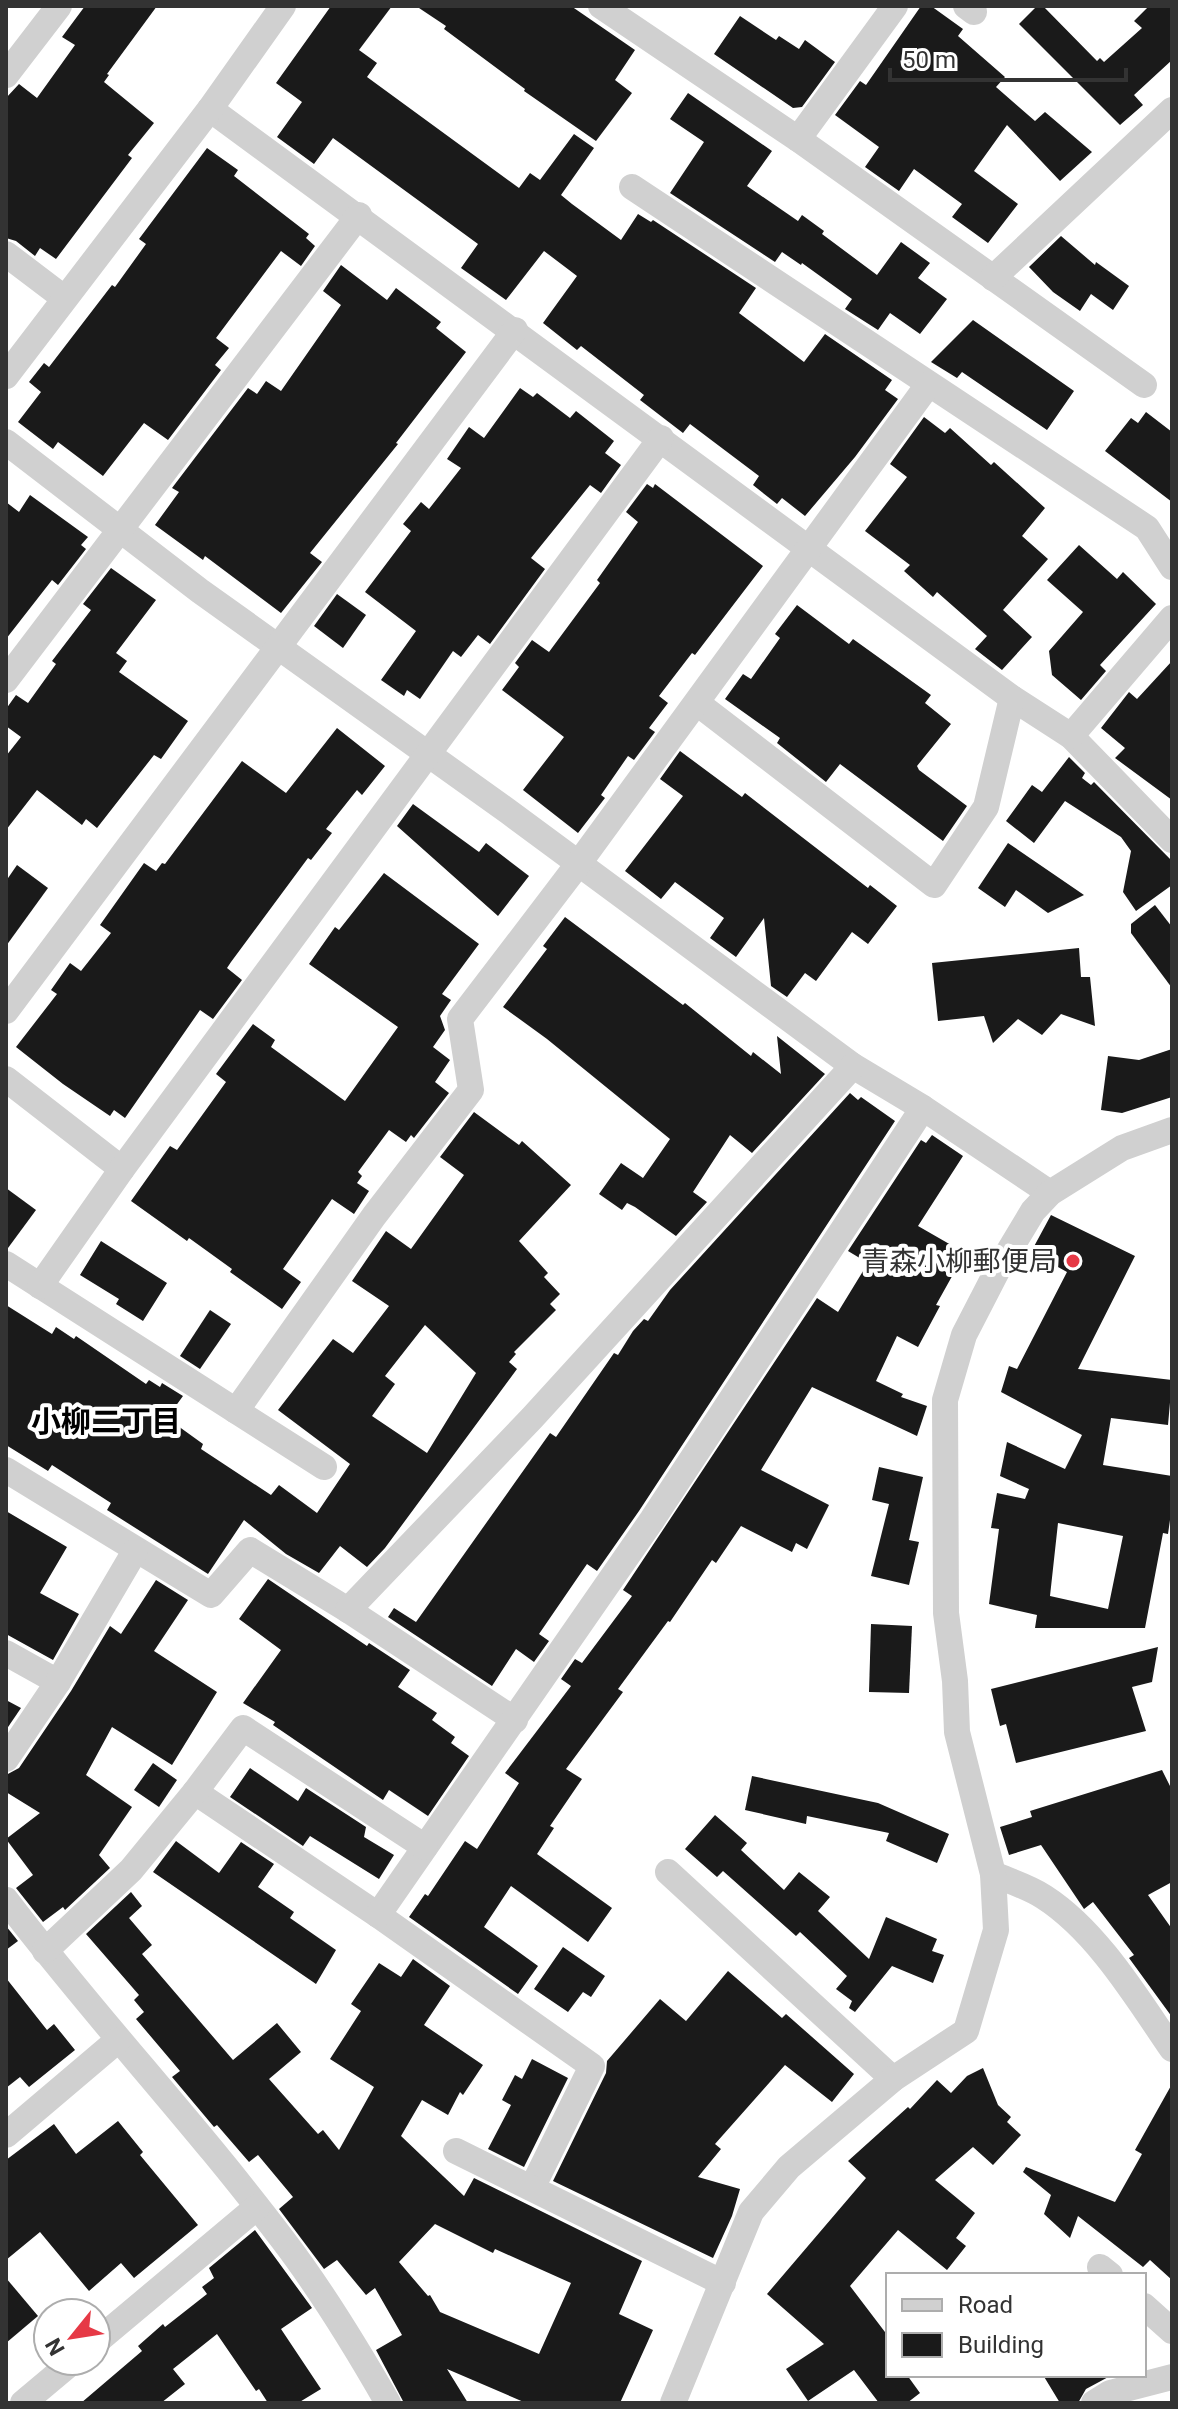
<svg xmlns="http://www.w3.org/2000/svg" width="1178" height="2409" viewBox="0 0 1178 2409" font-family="Roboto,'Noto Sans JP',sans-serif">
  <rect width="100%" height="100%" fill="#fff"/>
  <g fill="#1a1a1a" fill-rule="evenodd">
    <path d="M85,6H157L107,74L109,75L104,82L154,123L128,155L132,158L56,259L40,248L35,256L16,241L6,238V98L19,84L37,98L75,45L62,37Z"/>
    <path d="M331,6H392L359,50L377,63L367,77L519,188L530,173L540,180L574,134L594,148L561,195L572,204L621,240L638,214L651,222L653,220L756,288L739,313L804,362L825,334L892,380L885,390L898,399L855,457L805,516L782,498L777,504L753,485L759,476L690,424L683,433L640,400L644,395L581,346L577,350L543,323L577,276L544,251L506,300L461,268L478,244L333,138L314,164L277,137L302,102L276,83Z"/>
    <path d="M416,6H571L635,50L615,80L632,93L596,141L524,91L525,89L444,29L446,26Z"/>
    <path d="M921,6H931L963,29L958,36L1005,77L996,87L1035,121L1045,112L1092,152L1060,181L1007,125L974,171L1018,204L988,243L952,217L962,204L914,169L899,191L865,167L879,147L835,115L860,81L866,85Z"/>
    <path d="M1037,6H1043L1097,61L1100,58L1104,62L1142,28L1134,21L1149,6H1172V60L1134,95L1143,105L1120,125L1019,24Z"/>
    <path d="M740,16L776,40L779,36L799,49L805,40L835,62L802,107L793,108L714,54Z"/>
    <path d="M688,93L772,151L747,186L798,221L802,215L824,231L822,234L877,275L901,242L930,263L918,278L947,299L920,334L890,313L878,330L845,309L852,299L802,263L801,265L782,252L775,262L670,193L704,142L670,119Z"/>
    <path d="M207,148L238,170L234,176L309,234L306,238L315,246L301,266L281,251L216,338L229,348L215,365L221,370L168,440L144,423L103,476L58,442L53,449L18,422L41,392L29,382L44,363L49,367L112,285L115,287L146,244L139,239Z"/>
    <path d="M1061,236L1095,265L1096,262L1129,286L1113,310L1091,294L1080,311L1053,292L1029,267Z"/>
    <path d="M341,265L387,300L396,288L441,322L436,328L466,352L396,443L398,444L310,553L322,562L281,613L205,556L203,560L155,525L179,492L172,488L248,388L257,394L266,381L281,391L341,305L323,291Z"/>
    <path d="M973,320L1074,391L1047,430L962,372L957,378L931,362Z"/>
    <path d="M520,388L533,397L537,393L570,418L576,411L614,441L605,453L621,465L601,493L590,485L531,558L545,569L490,644L478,635L461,657L453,651L420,699L407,690L404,696L381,680L416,631L365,592L411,531L403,524L421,502L429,509L461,468L447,459L469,427L484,438Z"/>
    <path d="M1146,412L1172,432V502L1105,451L1131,418L1138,423Z"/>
    <path d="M924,417L945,433L950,428L991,465L994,462L1045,508L1022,536L1048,559L1003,610L1032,637L1002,670L975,649L987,636L937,592L933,597L904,571L910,565L865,531L907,477L890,464Z"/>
    <path d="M647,484L653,488L655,484L763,566L695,655L692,653L659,696L668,703L649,728L655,732L634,760L628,756L601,795L605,798L578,833L523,790L564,737L502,690L519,667L515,663L532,640L549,652L600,583L597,580L638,522L626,512Z"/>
    <path d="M30,495L88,537L81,545L86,549L58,585L52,580L6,639V502L19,512Z"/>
    <path d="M1079,545L1117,579L1123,572L1156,604L1100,665L1106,671L1081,700L1052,675L1049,651L1083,612L1047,580Z"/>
    <path d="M111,568L156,600L116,653L127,661L119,672L188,721L161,759L154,755L97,828L86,819L82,825L37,790L6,830V756L21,737L6,726V709L16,695L28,703L56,664L52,661L91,610L83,604Z"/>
    <path d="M337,594L366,615L343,648L314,626Z"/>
    <path d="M797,605L849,644L853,639L931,695L925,703L951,724L917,766L919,770L967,806L943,841L840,764L826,782L777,743L780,738L725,699L743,674L751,679L780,638L775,634Z"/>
    <path d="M1172,661V800L1115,758L1125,748L1101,728L1129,692L1137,699Z"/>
    <path d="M337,728L385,766L362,795L357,790L326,829L332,833L311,860L308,858L231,962L227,968L242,980L213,1019L200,1010L125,1118L114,1110L110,1116L63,1084L16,1047L57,994L51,990L70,963L81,971L111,933L100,925L144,863L156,871L162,863L165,864L242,761L286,793Z"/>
    <path d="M680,751L742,797L745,793L868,888L870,885L897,906L868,944L852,932L816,981L805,973L787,997L771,986L764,918L736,957L710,938L724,918L675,882L661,899L625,871L683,796L660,779Z"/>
    <path d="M1069,757L1085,773L1082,778L1091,785L1094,782L1172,861V885L1136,911L1123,892L1131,851L1121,837L1065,801L1034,843L1006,821L1032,785L1042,792Z"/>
    <path d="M413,804L479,852L486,843L529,876L498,916L397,826Z"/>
    <path d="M1008,843L1084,895L1048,913L1016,890L1005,907L978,888Z"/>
    <path d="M17,865L48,888L6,946V881Z"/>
    <path d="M384,873L479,944L442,994L451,1000L440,1016L445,1030L433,1047L450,1060L435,1082L449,1093L414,1138L411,1135L406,1142L389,1130L358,1172L362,1176L357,1183L369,1191L354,1214L332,1199L283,1269L301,1282L282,1309L230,1272L232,1269L189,1238L187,1241L131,1201L170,1146L177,1150L226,1082L216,1074L253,1024L275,1040L271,1047L345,1101L398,1027L309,964L335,927L339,930Z"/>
    <path d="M1155,905L1172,927V988L1131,933V924Z"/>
    <path d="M565,917L683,1005L685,1003L751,1056L753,1052L781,1074L777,1036L825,1074L752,1153L730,1135L693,1192L707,1202L676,1236L635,1207L627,1203L622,1210L599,1194L621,1163L643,1178L670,1139L547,1039L503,1007L547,949L543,946Z"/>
    <path d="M1079,948L1081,977H1090L1095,1026L1061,1014L1042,1035L1018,1019L993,1043L984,1016L938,1021L932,963Z"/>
    <path d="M1172,1049V1097L1122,1113L1101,1110L1108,1056L1139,1060Z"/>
    <path d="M850,1093L858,1100L861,1097L895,1121L639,1511L597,1571L587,1564L539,1634L549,1641L534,1662L516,1649L492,1686L388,1617L394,1608L416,1622L550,1433L556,1437L614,1353L618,1355L633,1331L644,1319L648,1321L670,1290Z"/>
    <path d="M474,1112L519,1145L522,1141L571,1185L519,1241L548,1273L544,1277L560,1294L550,1304L556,1310L514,1352L516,1354L509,1362L517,1369L385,1548L367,1567L340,1546L319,1573L286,1554L244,1520L208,1574L107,1510L111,1503L52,1465L48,1471L6,1445V1305L52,1334L56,1327L74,1339L76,1336L146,1384L149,1380L160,1387L162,1383L183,1396L167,1418L203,1444L201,1449L271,1495L279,1485L317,1513L350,1464L278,1410L333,1339L353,1353L389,1306L352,1281L386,1231L411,1249L464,1175L440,1157ZM425,1325L476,1373L427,1453L372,1416L395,1384L385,1376Z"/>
    <path d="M932,1135L963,1156L918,1226L965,1253L936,1305L940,1306L918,1347L897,1336L876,1381L903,1394L901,1397L927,1406L917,1436L812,1387L761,1470L829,1505L807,1549L796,1543L792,1552L741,1526L716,1563L712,1560L670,1622L668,1621L618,1689L623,1692L566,1769L582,1779L550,1826L554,1828L537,1854L612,1908L588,1942L511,1886L484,1927L538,1966L518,1994L409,1917L425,1894L428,1896L465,1841L477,1849L519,1783L505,1773L571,1686L561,1679L575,1659L582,1663L632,1596L623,1590L817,1298L838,1312L868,1263L848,1251L921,1140L926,1143Z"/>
    <path d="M6,1188L36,1210L8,1248H6Z"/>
    <path d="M1051,1215L1135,1256L1078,1369L1172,1380L1168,1425L1111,1418L1103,1465L1172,1476V1506L1168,1534L1163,1533L1145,1628H1035L1037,1615L989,1604L999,1529L991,1528L997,1493L1025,1499L1029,1489L1000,1476L1007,1442L1065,1469L1082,1435L1001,1392L1009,1366L1017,1369L1067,1272L1031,1252ZM1058,1523L1123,1536L1108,1609L1050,1596Z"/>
    <path d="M101,1241L167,1283L143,1321L116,1304L119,1299L80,1275Z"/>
    <path d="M210,1310L231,1324L200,1369L180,1356Z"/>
    <path d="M879,1467L923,1477L909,1540L919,1542L909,1585L871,1576L889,1504L872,1500Z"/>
    <path d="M6,1511L67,1547L40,1593L79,1614L53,1660L6,1634Z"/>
    <path d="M268,1579L367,1646L369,1643L410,1670L398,1687L437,1713L432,1720L455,1737L451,1743L469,1756L428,1816L389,1790L383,1800L273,1725L275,1722L243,1703L281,1650L239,1619Z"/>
    <path d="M156,1580L188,1600L154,1651L217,1692L172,1765L112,1727L86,1775L132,1807L99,1855L110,1868L65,1910L63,1907L43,1922L16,1888L33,1875L6,1839L40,1813L6,1792V1775L19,1768L71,1691L110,1626L121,1634Z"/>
    <path d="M871,1624L912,1626L909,1693L869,1692Z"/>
    <path d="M1158,1647L1152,1682L1132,1687L1146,1731L1016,1763L1006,1724L1000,1726L991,1689Z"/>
    <path d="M6,1700L21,1708L6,1730Z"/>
    <path d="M153,1763L177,1780L159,1807L134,1790Z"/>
    <path d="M250,1768L298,1801L306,1788L366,1827L364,1837L394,1855L379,1879L310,1836L303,1846L230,1797Z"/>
    <path d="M1162,1770L1172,1790V1882L1148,1895L1172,1929V2017L1129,1958L1134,1955L1093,1902L1084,1909L1041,1845L1009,1855L1000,1827L1032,1817L1030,1811Z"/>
    <path d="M752,1776L878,1803L949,1834L937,1863L886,1841L889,1833L807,1816L806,1824L745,1810Z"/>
    <path d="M715,1815L747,1843L741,1850L784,1890L799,1872L830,1897L818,1911L869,1959L886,1917L937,1939L932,1951L944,1955L933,1983L892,1966L855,2012L849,2008L852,2001L836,1989L847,1976L800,1932L796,1936L723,1871L717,1877L685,1849Z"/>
    <path d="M176,1841L219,1873L241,1842L274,1864L258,1887L294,1912L290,1918L336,1950L316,1984L153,1872Z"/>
    <path d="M131,1892L142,1906L129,1918L152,1945L142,1954L233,2060L277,2023L301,2052L269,2079L318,2134L323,2130L339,2150L374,2087L330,2059L361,2011L351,2004L379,1963L401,1977L413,1959L450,1986L424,2025L483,2065L463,2095L460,2092L448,2115L422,2100L401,2136L464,2196L474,2178L642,2261L619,2314L653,2330L620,2403H526L447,2369L468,2403H404L376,2350L402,2335L375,2288L366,2295L337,2260L324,2269L279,2209L293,2197L258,2155L249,2162L217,2125L214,2127L172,2077L180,2071L136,2019L144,2012L134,2000L139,1995L86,1934ZM435,2224L493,2253L495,2249L571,2283L539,2354L440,2312L430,2295L428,2296L399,2262Z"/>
    <path d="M6,1926L18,1941L6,1950Z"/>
    <path d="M563,1947L605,1976L591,1997L583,1992L568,2012L534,1989Z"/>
    <path d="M728,1971L782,2018L786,2014L854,2074L832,2102L785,2065L715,2144L721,2149L698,2177L740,2189L732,2216L713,2258L553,2181L606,2073L607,2061L660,1999L686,2021Z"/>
    <path d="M6,1978L47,2030L54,2024L75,2050L29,2087L20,2077L6,2088Z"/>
    <path d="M532,2059L568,2078L524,2167L488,2149L511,2105L502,2100L515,2075L522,2079Z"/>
    <path d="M983,2068L998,2105L1011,2117L1007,2122L1021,2135L993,2165L973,2147L935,2180L975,2213L956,2238L966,2246L947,2270L898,2230L850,2286L888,2336V2375H907L920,2393L907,2403H879L854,2370L808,2401L786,2369L824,2344L767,2294L866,2178L848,2161L908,2107L910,2109L937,2080L951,2093L967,2076Z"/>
    <path d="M1172,2084V2280L1150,2260L1143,2267L1078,2216L1070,2238L1044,2214L1051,2195L1023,2172L1026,2167L1115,2202L1142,2154L1135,2150Z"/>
    <path d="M118,2121L143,2152L140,2155L198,2225L134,2278L121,2263L89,2291L40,2232L6,2260V2160L54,2124L76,2154Z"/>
    <path d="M255,2230L312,2308L281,2329L321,2389L298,2403H268L259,2389L256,2391L217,2334L173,2369L185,2384L161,2403H81L142,2351L138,2346L163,2324L165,2327L207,2294L202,2287L214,2278L209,2268Z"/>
    <path d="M6,2278L38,2316L6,2343Z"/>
    <path d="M1043,2375H1112L1086,2389L1078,2403H1060Z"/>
  </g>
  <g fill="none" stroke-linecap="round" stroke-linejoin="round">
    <g stroke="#d0d0d0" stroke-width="26">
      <path d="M601,6L798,139L1144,385"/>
      <path d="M966,6L974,12"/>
      <path d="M6,75L59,6"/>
      <path d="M210,109L1012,698L1071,736L1172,840"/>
      <path d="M798,139L895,6"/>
      <path d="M632,187L1147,528L1172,567"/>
      <path d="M6,254L64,298"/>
      <path d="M993,278L1172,110"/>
      <path d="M6,376L210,109L283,6"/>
      <path d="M6,442L200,591L509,812L853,1066L923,1108L1050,1193"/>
      <path d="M6,680L359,215"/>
      <path d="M697,703L934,885L986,807L1012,698"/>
      <path d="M1071,736L1172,618"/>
      <path d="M6,1011L515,330"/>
      <path d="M6,1079L122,1169"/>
      <path d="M6,1264L324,1467"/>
      <path d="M40,1286L122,1169L661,438"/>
      <path d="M236,1411L374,1216L471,1090L460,1019L579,863L928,385"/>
      <path d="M6,1470L211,1595L250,1550L348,1610L515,1720"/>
      <path d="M348,1610L532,1418L853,1066"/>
      <path d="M6,1653L58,1682"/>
      <path d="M6,1759L58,1682L135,1551"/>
      <path d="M195,1792L378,1915L592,2066L532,2188"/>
      <path d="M668,1872L893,2079"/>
      <path d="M993,1874C1009,1881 1029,1887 1044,1897C1097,1931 1137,1998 1172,2049"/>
      <path d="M6,1900C94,2016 195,2123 283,2240C322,2291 356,2347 388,2403"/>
      <path d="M378,1915L652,1520L923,1108"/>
      <path d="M45,1951L131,1870L195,1792L243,1728L425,1847"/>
      <path d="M6,2135L118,2040"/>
      <path d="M456,2151L723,2283"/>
      <path d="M1100,2267L1110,2275"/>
      <path d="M1144,2306L1172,2331"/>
      <path d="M96,2342L257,2207"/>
      <path d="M23,2403L73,2361"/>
      <path d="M673,2403L751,2212L789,2167L893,2079L966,2031L996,1930L993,1874L957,1732L955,1681L946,1613L945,1400L964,1335L997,1271L1033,1211L1050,1193L1122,1148L1172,1130"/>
      <path d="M1094,2403L1110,2393L1172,2377"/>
    </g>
  </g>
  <circle fill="#e63946" stroke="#fff" stroke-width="3" cx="1073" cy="1261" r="8"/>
  <g text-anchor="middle" stroke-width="8" stroke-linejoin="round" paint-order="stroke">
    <g font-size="28" fill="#333" stroke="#fff" text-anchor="end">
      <text x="1057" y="1271">青森小柳郵便局</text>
    </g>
    <g font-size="30" font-weight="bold" fill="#000" stroke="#fff">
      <text x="106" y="1432">小柳二丁目</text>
    </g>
  </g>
  <rect width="1178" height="2409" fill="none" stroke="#333333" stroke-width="16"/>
  <rect x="886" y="2273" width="260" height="104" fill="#ffffff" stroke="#adadad" stroke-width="2"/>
  <rect x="902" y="2299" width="40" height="12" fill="#d0d0d0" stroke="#adadad" stroke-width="2"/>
  <text x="958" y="2313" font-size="24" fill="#333333">Road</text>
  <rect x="902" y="2333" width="40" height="24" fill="#1a1a1a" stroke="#adadad" stroke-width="2"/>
  <text x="958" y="2353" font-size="24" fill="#333333">Building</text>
  <g transform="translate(72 2337) rotate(240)"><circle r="38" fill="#ffffff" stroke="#adadad" stroke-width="2"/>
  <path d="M0-6L14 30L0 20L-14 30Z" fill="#e63946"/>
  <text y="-12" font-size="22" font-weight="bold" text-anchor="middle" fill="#333333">N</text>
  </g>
  <path d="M890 68v12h236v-12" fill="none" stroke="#333333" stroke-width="4"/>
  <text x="902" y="68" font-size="24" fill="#333333" stroke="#ffffff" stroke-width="6" paint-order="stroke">50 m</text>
</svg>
